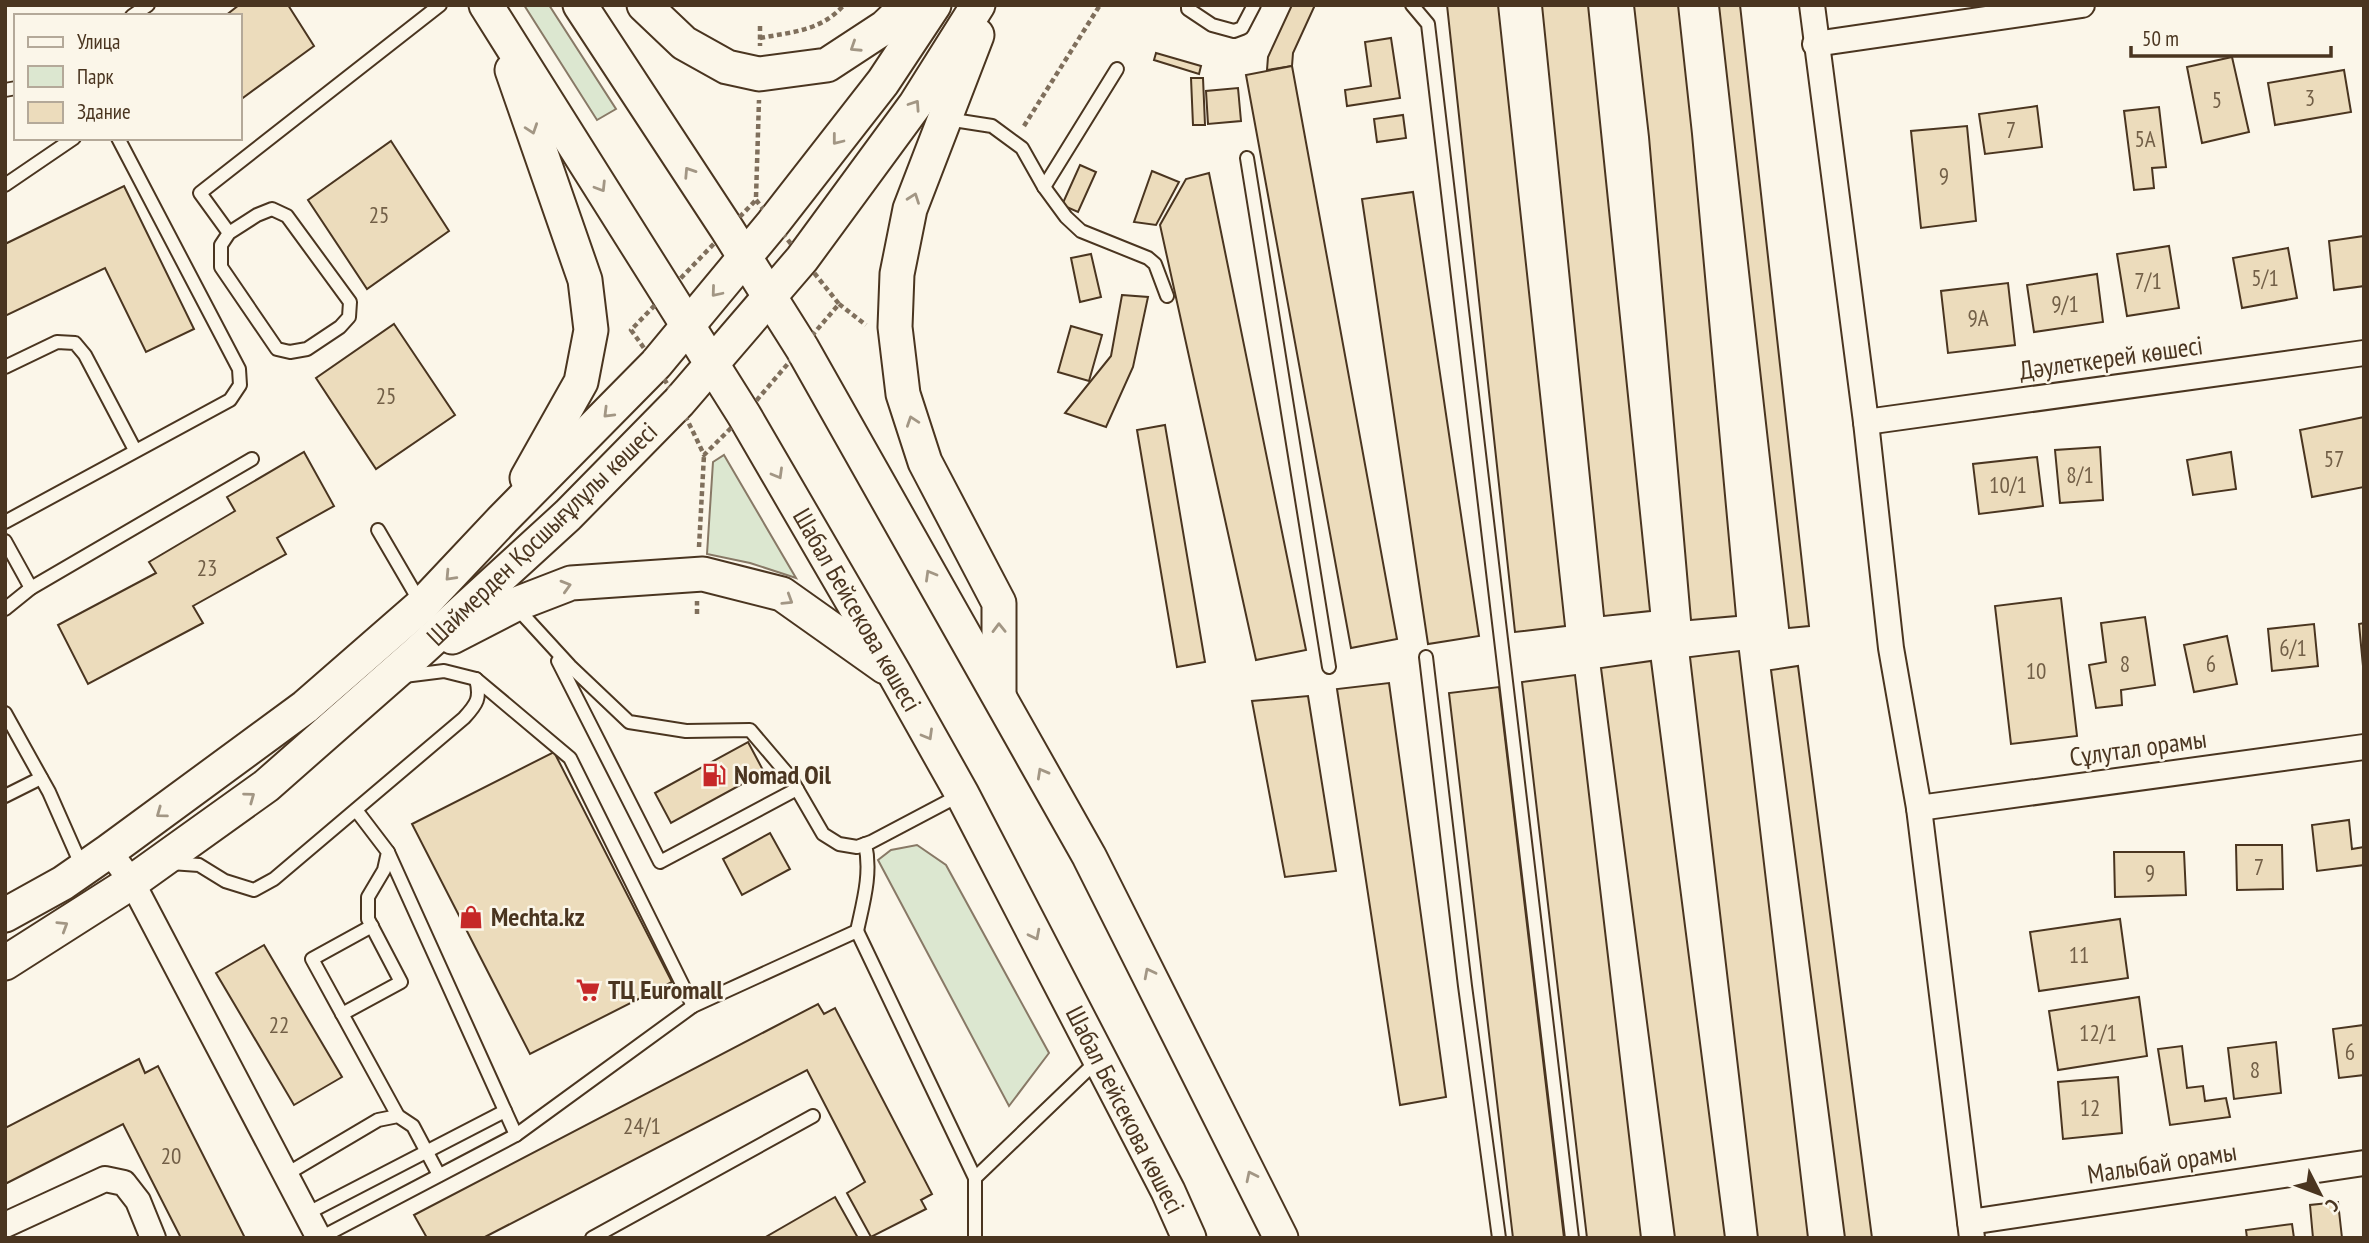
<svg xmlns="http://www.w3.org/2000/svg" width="2369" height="1243" viewBox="0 0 2369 1243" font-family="'PT Sans Narrow',sans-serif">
  <rect width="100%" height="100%" fill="#fbf6e9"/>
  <g fill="#dce7d0" stroke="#887966" stroke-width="2">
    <path d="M524,5H549L616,109L597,120Z"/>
    <path d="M724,455L796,578L750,563L707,554L713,462Z"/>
    <path d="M917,845L946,865L1049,1053L1009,1106L878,860L891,850Z"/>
  </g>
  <g fill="#ecdcbc" stroke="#4a3520" stroke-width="2">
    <path d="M239,5H288L314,46L240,100V16H225Z"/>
    <path d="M1292,5H1315L1293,53L1292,66L1267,70L1268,57Z"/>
    <path d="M1447,5H1498L1565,626L1515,632Z"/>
    <path d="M1542,5H1588L1650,611L1604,616Z"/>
    <path d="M1634,5H1678L1692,134L1736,616L1691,620L1649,137Z"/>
    <path d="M1719,5H1740L1809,626L1789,628Z"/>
    <path d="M1391,38L1400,98L1347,106L1345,90L1371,86L1365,42Z"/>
    <path d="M1156,53L1201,66L1199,74L1154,60Z"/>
    <path d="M2232,57L2249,132L2202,143L2187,67Z"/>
    <path d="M1292,66L1397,639L1351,648L1246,75Z"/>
    <path d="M2344,70L2351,112L2275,125L2268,83Z"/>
    <path d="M1191,78H1203L1205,125H1193Z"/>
    <path d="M1238,88L1241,121L1208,124L1206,91Z"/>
    <path d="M2037,106L2042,147L1985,154L1979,114Z"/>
    <path d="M2159,107L2166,167L2152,168L2154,188L2134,190L2124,111Z"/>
    <path d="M1403,115L1406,138L1377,142L1374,119Z"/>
    <path d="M1967,126L1976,221L1921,228L1911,131Z"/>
    <path d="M391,141L449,231L367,289L308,200Z"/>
    <path d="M1080,165L1096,172L1078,212L1062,205Z"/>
    <path d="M1152,171L1179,182L1156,225L1134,222Z"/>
    <path d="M1209,173L1306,650L1256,660L1160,225L1186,179Z"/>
    <path d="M124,186L194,329L146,352L105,268L5,316V244Z"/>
    <path d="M1413,192L1479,636L1428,644L1362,199Z"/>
    <path d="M2364,236V286L2334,290L2329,241Z"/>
    <path d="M2169,246L2179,308L2127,316L2117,254Z"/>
    <path d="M2288,248L2297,298L2242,308L2233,258Z"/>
    <path d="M1091,254L1101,297L1080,302L1071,258Z"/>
    <path d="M2097,274L2103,322L2034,332L2027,285Z"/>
    <path d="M2008,283L2015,345L1948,353L1941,291Z"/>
    <path d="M1122,295L1148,297L1133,367L1106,427L1065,413L1111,356Z"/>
    <path d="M394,324L455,415L376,469L316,378Z"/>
    <path d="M1071,326L1102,335L1089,381L1058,372Z"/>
    <path d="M2364,417V487L2312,497L2300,430Z"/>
    <path d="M1165,425L1205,662L1177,667L1137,430Z"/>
    <path d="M2100,447L2103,500L2060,503L2055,450Z"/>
    <path d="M304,452L334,506L277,538L286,554L193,606L203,623L88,684L58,625L156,573L149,562L235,511L227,497Z"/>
    <path d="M2231,452L2236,489L2193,495L2187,460Z"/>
    <path d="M2037,457L2043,506L1979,514L1973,464Z"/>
    <path d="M2061,598L2077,736L2011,744L1995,606Z"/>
    <path d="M2145,617L2155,685L2121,690L2122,705L2096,708L2089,665L2106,662L2101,623Z"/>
    <path d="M2364,623V666H2363L2359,624Z"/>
    <path d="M2314,624L2318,666L2272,671L2268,629Z"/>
    <path d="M2227,636L2237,684L2194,692L2184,645Z"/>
    <path d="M1739,651L1808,1238H1758L1690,657Z"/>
    <path d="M1651,661L1725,1238H1675L1601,668Z"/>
    <path d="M1798,666L1872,1238H1845L1771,670Z"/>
    <path d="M1575,675L1641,1238H1587L1522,682Z"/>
    <path d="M1389,683L1446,1097L1400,1105L1337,689Z"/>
    <path d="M1499,687L1564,1238H1513L1449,693Z"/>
    <path d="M1308,696L1336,871L1285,877L1252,701Z"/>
    <path d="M748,742L764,772L671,823L655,793Z"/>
    <path d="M554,752L672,982L530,1054L412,824Z"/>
    <path d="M2349,820L2352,849L2364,847V865L2317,871L2312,825Z"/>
    <path d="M770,833L790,869L742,895L723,859Z"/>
    <path d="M2236,845H2282L2283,889L2237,890Z"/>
    <path d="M2114,852H2184L2186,895L2115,897Z"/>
    <path d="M2120,919L2128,978L2039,991L2030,932Z"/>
    <path d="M264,945L342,1077L294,1105L216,973Z"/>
    <path d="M2139,997L2147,1056L2058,1070L2049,1011Z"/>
    <path d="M818,1004L824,1014L835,1008L932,1194L921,1200L926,1209L871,1237L847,1193L865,1182L807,1070L483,1238H427L414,1215Z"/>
    <path d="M2364,1025V1075L2339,1078L2333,1029Z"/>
    <path d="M2276,1042L2281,1093L2234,1099L2228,1048Z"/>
    <path d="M2182,1046L2187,1088L2203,1086L2205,1101L2226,1098L2230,1117L2170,1125L2158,1049Z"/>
    <path d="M139,1059L145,1073L158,1066L245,1238H181L123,1124L5,1184V1128Z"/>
    <path d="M2118,1077L2122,1133L2063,1139L2058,1082Z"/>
    <path d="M835,1197L858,1238H764Z"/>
    <path d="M2338,1202L2342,1238H2313L2310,1205Z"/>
    <path d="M2292,1224L2294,1238H2247L2246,1230Z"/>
  </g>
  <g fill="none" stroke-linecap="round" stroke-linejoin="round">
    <g stroke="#4a3520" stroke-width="16">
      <g id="lane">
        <path d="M1188,5V9L1212,25L1234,31L1242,28L1254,5"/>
        <path d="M1412,5L1428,24L1572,1238"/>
        <path d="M132,16L148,5"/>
        <path d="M5,90L16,88"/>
        <path d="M947,119L992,126L1022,148L1044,187L1066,217L1081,231L1148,258L1155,264L1167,296"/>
        <path d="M1247,158L1329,667"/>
        <path d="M5,185L74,138"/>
        <path d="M1044,187L1117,69"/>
        <path d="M229,233L221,245V267L277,349L290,352L307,349L340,327L349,317L350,302L287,216L272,209L257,215L229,233L200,193L440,5"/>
        <path d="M5,367L57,342L75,343L85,355L135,450"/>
        <path d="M5,522L230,400L240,385L239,369L118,138"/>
        <path d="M378,530L420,602"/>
        <path d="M5,541L31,588"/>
        <path d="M515,606L570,666L629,722L686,731L750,730L790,777L823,834L839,844L857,847L871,842L960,795"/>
        <path d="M5,609L31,588L252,459"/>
        <path d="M1426,657L1465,986L1499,1238"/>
        <path d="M558,661L660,862L797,789"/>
        <path d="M404,676L444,671L476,679L570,758L693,1006"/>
        <path d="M5,713L49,792L83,869"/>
        <path d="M5,796L41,778"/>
        <path d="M388,852L516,1135"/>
        <path d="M171,863L199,865L225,881L254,890L274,879L464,718C477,704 481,698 476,679"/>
        <path d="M372,926L312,959L398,1116"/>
        <path d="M857,931L975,1178"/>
        <path d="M342,1014L401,982L368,919V897L384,870L388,852L356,810"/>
        <path d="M285,1175L378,1120L398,1116L413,1126L439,1175"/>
        <path d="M306,1214L505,1111"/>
        <path d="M320,1238L516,1135L693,1006L857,931C863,903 872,873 865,844"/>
        <path d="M592,1238L813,1116"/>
        <path d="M975,1238V1178L1099,1059"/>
      </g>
    </g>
    <g stroke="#4a3520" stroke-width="28">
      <g id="street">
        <path d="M1812,5L1866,422L1891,648L1919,808L1972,1238"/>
        <path d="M1815,44L2082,5"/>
        <path d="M1866,422L2364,353"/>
        <path d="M1919,808L2364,747"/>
        <path d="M109,851L132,882L319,1238"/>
        <path d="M1970,1222L2364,1163"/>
        <path d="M5,1225L105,1179L124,1183L138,1201L153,1238"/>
      </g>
    </g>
    <g stroke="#4a3520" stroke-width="37">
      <g id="secondary">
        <path d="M486,5L744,415L894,673L962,794L1168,1191L1189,1238"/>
        <path d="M580,5L727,229L802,348L1089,856L1281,1238"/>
        <path d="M644,5L684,43L727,67L759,74L827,65L885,27L908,5"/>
        <path d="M977,35L910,209L897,274L895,327L903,394L925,462L999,603V694"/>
        <path d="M512,70L585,280L591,330L581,382L527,478"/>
        <path d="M452,637L514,605L571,583L703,574L782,594L885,667"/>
        <path d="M5,915L63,883L109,851L305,707L422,605L503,519L656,364L773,223L883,82L934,5"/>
        <path d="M5,963L132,882L266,786L415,655L568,515L679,402L802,259L915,105L978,5"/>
      </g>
    </g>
    <g stroke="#7f6f5c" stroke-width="4.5" stroke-dasharray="5 3.5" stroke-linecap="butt">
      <path d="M760,26V46"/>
      <path d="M760,38C792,32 821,31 844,5"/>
      <path d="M1024,126L1100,5"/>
      <path d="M756,197L759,100"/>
      <path d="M756,200L839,304L744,415L704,455C683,409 662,372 631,330Z"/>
      <path d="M839,304L866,325"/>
      <path d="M699,547L704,455"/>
      <path d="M697,614V601"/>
    </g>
    <use href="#lane" stroke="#fbf6e9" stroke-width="12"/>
    <use href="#street" stroke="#fbf6e9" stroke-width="24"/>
    <use href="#secondary" stroke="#fbf6e9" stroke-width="33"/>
  </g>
  <defs><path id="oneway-chevron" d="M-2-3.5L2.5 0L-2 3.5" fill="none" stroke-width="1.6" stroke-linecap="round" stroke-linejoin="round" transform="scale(1.75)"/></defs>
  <g stroke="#a29684">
    <use href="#oneway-chevron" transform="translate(855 47) rotate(147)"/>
    <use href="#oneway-chevron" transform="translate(915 105) rotate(-56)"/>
    <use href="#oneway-chevron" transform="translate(532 129) rotate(71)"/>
    <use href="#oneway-chevron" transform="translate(837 140) rotate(128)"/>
    <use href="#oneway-chevron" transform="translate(689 172) rotate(-123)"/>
    <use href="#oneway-chevron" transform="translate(601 187) rotate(58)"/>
    <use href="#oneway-chevron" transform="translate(914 198) rotate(-70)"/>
    <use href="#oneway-chevron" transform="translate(716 292) rotate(130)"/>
    <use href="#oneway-chevron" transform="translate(608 413) rotate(135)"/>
    <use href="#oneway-chevron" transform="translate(912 421) rotate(-109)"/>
    <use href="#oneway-chevron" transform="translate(778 474) rotate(60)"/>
    <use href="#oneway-chevron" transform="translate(930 575) rotate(-120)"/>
    <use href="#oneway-chevron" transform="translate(450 576) rotate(133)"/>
    <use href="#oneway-chevron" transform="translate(566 586) rotate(-16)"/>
    <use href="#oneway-chevron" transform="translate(788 600) rotate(32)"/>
    <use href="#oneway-chevron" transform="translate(999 628) rotate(-91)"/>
    <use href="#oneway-chevron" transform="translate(928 735) rotate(60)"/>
    <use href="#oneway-chevron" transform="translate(1042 773) rotate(-119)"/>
    <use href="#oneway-chevron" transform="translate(250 797) rotate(-36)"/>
    <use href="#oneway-chevron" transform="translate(161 813) rotate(144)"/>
    <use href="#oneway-chevron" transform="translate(63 926) rotate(-32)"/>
    <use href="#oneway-chevron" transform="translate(1035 935) rotate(63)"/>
    <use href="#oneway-chevron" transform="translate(1149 973) rotate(-117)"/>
    <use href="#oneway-chevron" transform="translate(1251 1176) rotate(-116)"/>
  </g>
  <defs>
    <g id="fuel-bare" transform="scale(1.89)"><path d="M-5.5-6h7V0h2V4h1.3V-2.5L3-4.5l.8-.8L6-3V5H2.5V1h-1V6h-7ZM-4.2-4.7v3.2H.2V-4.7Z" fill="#c62828" stroke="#fbf6e9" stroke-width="2.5" paint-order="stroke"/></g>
    <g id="shop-bare" transform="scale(1.89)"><path d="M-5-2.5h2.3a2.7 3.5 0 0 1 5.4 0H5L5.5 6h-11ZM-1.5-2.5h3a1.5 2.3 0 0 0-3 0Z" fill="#c62828" stroke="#fbf6e9" stroke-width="2.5" paint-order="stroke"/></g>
    <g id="supermarket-bare" transform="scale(1.89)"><path d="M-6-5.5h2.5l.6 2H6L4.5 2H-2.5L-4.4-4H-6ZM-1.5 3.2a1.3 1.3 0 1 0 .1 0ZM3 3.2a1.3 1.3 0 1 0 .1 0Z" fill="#c62828" stroke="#fbf6e9" stroke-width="2.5" paint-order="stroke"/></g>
  </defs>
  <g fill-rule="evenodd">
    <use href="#fuel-bare" x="714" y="775"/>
    <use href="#shop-bare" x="471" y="917"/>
    <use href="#supermarket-bare" x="588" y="990"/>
  </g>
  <g text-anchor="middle" stroke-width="5" stroke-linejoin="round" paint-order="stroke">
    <g font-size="23" fill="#725f47">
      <text x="2310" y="106">3</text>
      <text x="2217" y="108">5</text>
      <text x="2011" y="138">7</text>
      <text x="2145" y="147">5А</text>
      <text x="1944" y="184">9</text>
      <text x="379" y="223">25</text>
      <text x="2265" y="286">5/1</text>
      <text x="2148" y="289">7/1</text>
      <text x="2065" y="312">9/1</text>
      <text x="1978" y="326">9А</text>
      <text x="386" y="404">25</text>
      <text x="2334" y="467">57</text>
      <text x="2080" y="483">8/1</text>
      <text x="2008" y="493">10/1</text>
      <text x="207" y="576">23</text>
      <text x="2293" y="656">6/1</text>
      <text x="2125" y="672">8</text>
      <text x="2211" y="672">6</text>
      <text x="2036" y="679">10</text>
      <text x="2259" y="875">7</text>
      <text x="2150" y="881">9</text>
      <text x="2079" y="963">11</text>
      <text x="279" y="1033">22</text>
      <text x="2098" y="1041">12/1</text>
      <text x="2350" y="1060">6</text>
      <text x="2255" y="1078">8</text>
      <text x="2090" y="1116">12</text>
      <text x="642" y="1134">24/1</text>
      <text x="171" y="1164">20</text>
    </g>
    <g font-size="26" fill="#4a3520" stroke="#fbf6e9">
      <text transform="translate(2111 358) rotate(-8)" y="9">Дәулеткерей көшесі</text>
      <text transform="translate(542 534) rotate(-44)" y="9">Шаймерден Қосшығұлұлы көшесі</text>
      <text transform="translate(857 610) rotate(60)" y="9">Шабал Бейсекова көшесі</text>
      <text transform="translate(2138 748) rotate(-8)" y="9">Сұлутал орамы</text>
      <text transform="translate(1125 1110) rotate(63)" y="9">Шабал Бейсекова көшесі</text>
      <text transform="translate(2162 1163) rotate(-9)" y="9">Малыбай орамы</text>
    </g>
    <g font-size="26" font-weight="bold" fill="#4a3520" stroke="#fbf6e9" text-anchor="start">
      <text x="734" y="784">Nomad Oil</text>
      <text x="491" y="926">Mechta.kz</text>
      <text x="608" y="999">ТЦ Euromall</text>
    </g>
  </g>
  <rect width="2369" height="1243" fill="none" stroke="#4a3520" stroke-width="14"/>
  <rect x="14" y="14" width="228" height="126" fill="#fbf6e9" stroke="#b4a999" stroke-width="2"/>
  <rect x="28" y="37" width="35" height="10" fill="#fbf6e9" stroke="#b4a999" stroke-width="2"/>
  <text x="77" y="49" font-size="21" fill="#4a3520">Улица</text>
  <rect x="28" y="66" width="35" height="21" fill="#dce7d0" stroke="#b4a999" stroke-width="2"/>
  <text x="77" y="84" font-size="21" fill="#4a3520">Парк</text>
  <rect x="28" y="102" width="35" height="21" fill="#ecdcbc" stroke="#b4a999" stroke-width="2"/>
  <text x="77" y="119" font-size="21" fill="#4a3520">Здание</text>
  <g transform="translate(2320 1194) rotate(132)" stroke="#fbf6e9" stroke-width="5" paint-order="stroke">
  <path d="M0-5L12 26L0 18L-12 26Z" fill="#4a3520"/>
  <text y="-10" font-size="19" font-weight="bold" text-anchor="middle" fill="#4a3520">С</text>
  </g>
  <path d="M2131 46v10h200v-10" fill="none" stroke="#4a3520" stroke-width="3.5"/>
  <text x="2142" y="46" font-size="21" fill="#4a3520" stroke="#fbf6e9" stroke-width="5" paint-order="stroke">50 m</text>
</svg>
